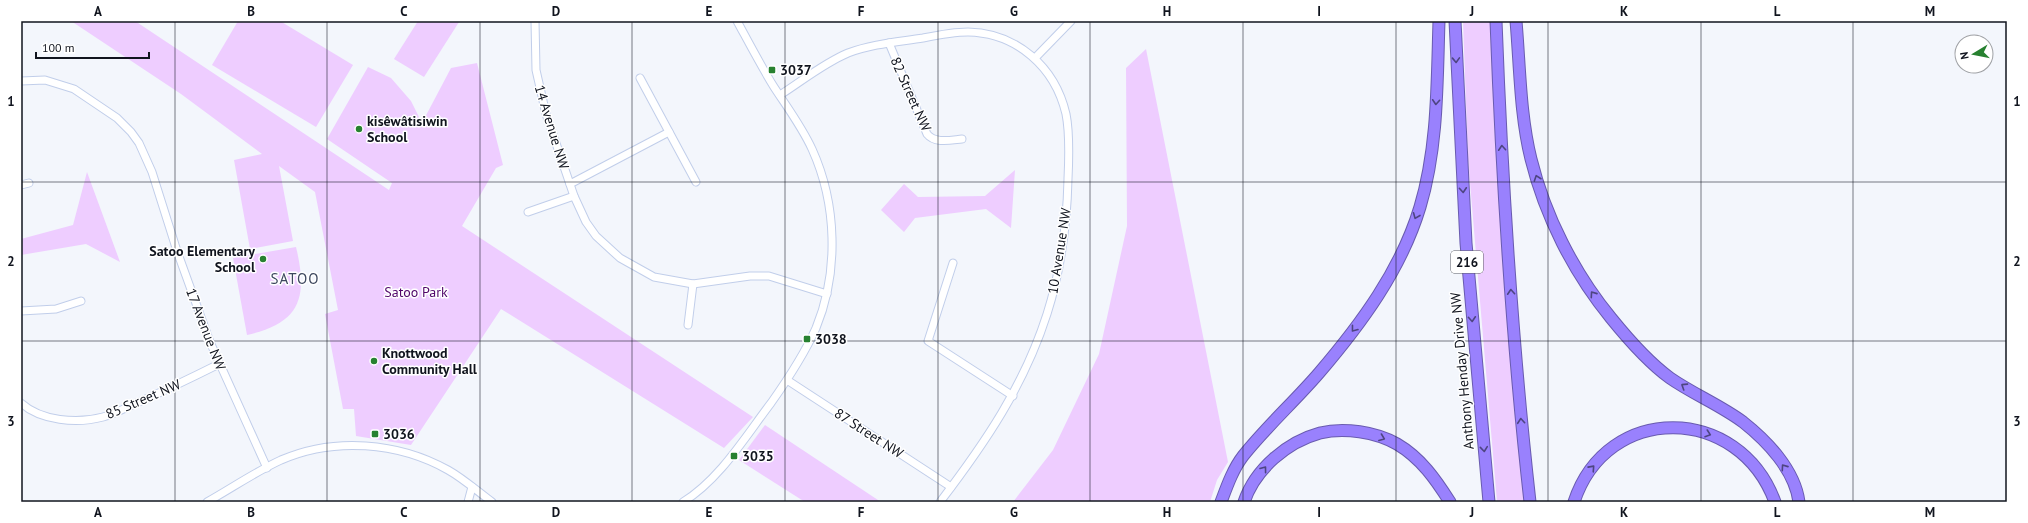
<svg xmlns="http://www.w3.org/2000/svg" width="2028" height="523" viewBox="0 0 2028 523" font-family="'PT Sans',sans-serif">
  <rect width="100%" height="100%" fill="#f3f6fc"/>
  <g fill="#eecdff">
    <path d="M71,21H135L389,190L392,183L327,139L368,67L391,78L411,101L422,123L451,68L477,63L503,165L496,168L462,226L753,417L724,448L501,309L411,445L356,436L354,409H343L325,314L338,310L315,192L279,166L293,241L250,249L234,160L262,154L181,94Z"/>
    <path d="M238,21H280L353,65L316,127L212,65Z"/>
    <path d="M418,21L459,22L424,77L394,59Z"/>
    <path d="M1463,21H1490L1501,240L1524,502H1497L1468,159Z"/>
    <path d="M1146,49L1228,462L1217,480L1210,502H1013L1053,450L1099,354L1127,226L1126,68Z"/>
    <path d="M1015,170L1011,228L986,209L915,218L904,232L881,210L904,184L918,197L985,196Z"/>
    <path d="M87,172L120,262L86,244L21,255V239L73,225Z"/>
    <path d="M296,247C308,297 301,323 247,335L233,258Z"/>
    <path d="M765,425L881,502H805L739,460Z"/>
  </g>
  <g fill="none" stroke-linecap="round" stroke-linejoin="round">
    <g stroke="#c1ceea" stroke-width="9">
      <g id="minor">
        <path d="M535,21L536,70L546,114L574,196L586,222L596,236L620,258L654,277L693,284L750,276H769L827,294"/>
        <path d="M889,43L927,134C935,144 951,140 962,139"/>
        <path d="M1035,58L1071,21"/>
        <path d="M640,78L696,182"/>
        <path d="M21,81L45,80L74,89L117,118L131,132L139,143L152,172L177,251L210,342L267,468"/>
        <path d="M780,95C802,81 824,63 848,53C872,44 898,42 923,38C938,35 953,32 968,32C1017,33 1055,67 1066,114C1070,134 1069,158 1068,179C1067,225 1061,270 1047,314C1024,386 985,443 940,502"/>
        <path d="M570,184L669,132"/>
        <path d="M21,185L29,183"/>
        <path d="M528,212L574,196"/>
        <path d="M953,263L928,341L1013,396"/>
        <path d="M21,311L56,309L81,301"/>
        <path d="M688,325L693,284"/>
        <path d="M787,380L951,487"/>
        <path d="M21,403C41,421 77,424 103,417C115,414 127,407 139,402C166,390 193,377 219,364"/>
        <path d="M207,502C232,488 255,472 281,460C334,437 398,442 448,470C464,479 477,491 492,502"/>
        <path d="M468,502L472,487"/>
        <path d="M683,502C720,479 745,437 771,403C788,379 804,355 816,328C839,272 837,204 812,149C802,127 787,107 774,87C761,66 749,43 737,21"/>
      </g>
    </g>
    <g stroke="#695baf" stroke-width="13">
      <g id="highway">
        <path d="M1455,21L1466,243L1489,502"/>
        <path d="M1496,21C1502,182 1512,342 1530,502"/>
        <path d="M1516,21C1520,67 1520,115 1531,159C1545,216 1574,273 1611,318C1628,339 1648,362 1670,378C1693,394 1720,405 1743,422C1767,441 1795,470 1799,502"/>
        <path d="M1221,502C1227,486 1233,469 1243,456C1266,427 1294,402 1319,373C1361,324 1401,270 1420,207C1438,147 1437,83 1439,21"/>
        <path d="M1244,502C1255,469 1287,442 1320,433C1344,427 1376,432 1397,444C1421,458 1436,480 1450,502"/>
        <path d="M1574,502C1607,402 1739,404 1775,502"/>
      </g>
    </g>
    <use href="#minor" stroke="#fff" stroke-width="7"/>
    <use href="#highway" stroke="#9981fd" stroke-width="11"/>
  </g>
  <defs><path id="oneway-chevron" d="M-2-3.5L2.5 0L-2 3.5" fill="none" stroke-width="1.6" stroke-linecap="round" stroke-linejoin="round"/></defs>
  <g stroke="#4e4582">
    <use href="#oneway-chevron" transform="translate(1456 60) rotate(88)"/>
    <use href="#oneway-chevron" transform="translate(1436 102) rotate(94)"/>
    <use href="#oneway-chevron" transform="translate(1502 148) rotate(-94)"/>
    <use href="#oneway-chevron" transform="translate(1537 178) rotate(-109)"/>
    <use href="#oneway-chevron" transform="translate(1463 190) rotate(86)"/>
    <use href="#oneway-chevron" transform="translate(1416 216) rotate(112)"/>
    <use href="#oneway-chevron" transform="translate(1511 292) rotate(-94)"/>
    <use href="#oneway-chevron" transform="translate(1593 294) rotate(-125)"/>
    <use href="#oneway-chevron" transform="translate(1472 319) rotate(86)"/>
    <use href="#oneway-chevron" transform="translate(1354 329) rotate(128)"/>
    <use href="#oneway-chevron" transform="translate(1684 386) rotate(-147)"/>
    <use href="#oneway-chevron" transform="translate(1521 421) rotate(-95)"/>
    <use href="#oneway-chevron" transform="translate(1708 434) rotate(19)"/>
    <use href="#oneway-chevron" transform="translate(1382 438) rotate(21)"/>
    <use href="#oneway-chevron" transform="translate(1484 449) rotate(84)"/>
    <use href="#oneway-chevron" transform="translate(1784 467) rotate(-125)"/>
    <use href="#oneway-chevron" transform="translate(1592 468) rotate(-48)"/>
    <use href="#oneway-chevron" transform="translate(1264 469) rotate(-53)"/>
  </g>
  <path fill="none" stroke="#10141e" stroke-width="1" stroke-opacity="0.55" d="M175,21V502M327,21V502M480,21V502M632,21V502M785,21V502M938,21V502M1090,21V502M1243,21V502M1396,21V502M1548,21V502M1701,21V502M1853,21V502M21,182H2007M21,341H2007"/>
  <g fill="#278130" stroke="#fff" stroke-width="1.5">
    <rect x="768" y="66" width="8" height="8" rx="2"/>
    <circle cx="359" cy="129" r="4"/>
    <circle cx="263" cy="259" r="4"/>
    <rect x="803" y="335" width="8" height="8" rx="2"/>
    <circle cx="374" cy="361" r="4"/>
    <rect x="371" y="430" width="8" height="8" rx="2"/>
    <rect x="730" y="452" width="8" height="8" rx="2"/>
  </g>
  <g text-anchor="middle" stroke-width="3" stroke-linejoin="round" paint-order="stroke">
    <rect fill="#fff" stroke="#585a62" stroke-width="1" x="1451" y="251" width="32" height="22" rx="3"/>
    <g font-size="13" font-weight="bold" fill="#10141e">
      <text x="1467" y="267">216</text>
    </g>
    <g font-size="14" font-weight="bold" fill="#10141e" stroke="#fff" text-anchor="start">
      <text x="780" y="75">3037</text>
      <text x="367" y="126">kisêwâtisiwin<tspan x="367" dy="16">School</tspan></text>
      <text x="255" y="256" text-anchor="end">Satoo Elementary<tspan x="255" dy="16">School</tspan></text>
      <text x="815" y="344">3038</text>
      <text x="382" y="358">Knottwood<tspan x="382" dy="16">Community Hall</tspan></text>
      <text x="383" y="439">3036</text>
      <text x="742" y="461">3035</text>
    </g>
    <g font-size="14" fill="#10141e" stroke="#fff">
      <text transform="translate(911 94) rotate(66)" y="5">82 Street NW</text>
      <text transform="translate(552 127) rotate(73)" y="5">14 Avenue NW</text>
      <text transform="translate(1059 251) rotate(-81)" y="5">10 Avenue NW</text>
      <text transform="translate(206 329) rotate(69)" y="5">17 Avenue NW</text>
      <text transform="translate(1462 371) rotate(-95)" y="5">Anthony Henday Drive NW</text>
      <text transform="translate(143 399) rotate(-23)" y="5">85 Street NW</text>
      <text transform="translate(869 433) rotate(33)" y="5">87 Street NW</text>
    </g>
    <g font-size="14" fill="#500669" stroke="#fff">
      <text x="416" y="297">Satoo Park</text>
    </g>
    <g font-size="15" letter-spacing="1" fill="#3d475e" stroke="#fff">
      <text x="295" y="284">SATOO</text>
    </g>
  </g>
  <rect width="2028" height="523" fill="none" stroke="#ffffff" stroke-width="44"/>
  <g transform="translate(1974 54) rotate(260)"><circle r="19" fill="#ffffff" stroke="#9fa1a5"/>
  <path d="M0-3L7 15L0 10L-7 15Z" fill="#278130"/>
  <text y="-6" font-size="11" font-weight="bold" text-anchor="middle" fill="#10141e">N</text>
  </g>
  <path d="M36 52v6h113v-6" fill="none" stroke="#10141e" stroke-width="2"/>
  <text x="42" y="52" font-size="12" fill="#10141e" stroke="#ffffff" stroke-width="3" paint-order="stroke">100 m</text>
  <rect x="22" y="22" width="1984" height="479" fill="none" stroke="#10141e" stroke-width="1.5"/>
  <g font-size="13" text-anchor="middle" font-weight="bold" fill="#10141e">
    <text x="98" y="16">A</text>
    <text x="251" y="16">B</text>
    <text x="404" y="16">C</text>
    <text x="556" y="16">D</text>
    <text x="709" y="16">E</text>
    <text x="861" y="16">F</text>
    <text x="1014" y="16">G</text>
    <text x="1167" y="16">H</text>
    <text x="1319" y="16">I</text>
    <text x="1472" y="16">J</text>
    <text x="1624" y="16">K</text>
    <text x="1777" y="16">L</text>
    <text x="1930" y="16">M</text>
    <text x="11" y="106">1</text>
    <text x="2017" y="106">1</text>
    <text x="11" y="266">2</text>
    <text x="2017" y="266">2</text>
    <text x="11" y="426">3</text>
    <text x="2017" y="426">3</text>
    <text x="98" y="517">A</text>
    <text x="251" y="517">B</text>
    <text x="404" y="517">C</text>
    <text x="556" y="517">D</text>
    <text x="709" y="517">E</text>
    <text x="861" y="517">F</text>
    <text x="1014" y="517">G</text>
    <text x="1167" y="517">H</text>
    <text x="1319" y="517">I</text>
    <text x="1472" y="517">J</text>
    <text x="1624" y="517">K</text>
    <text x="1777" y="517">L</text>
    <text x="1930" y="517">M</text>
  </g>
</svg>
